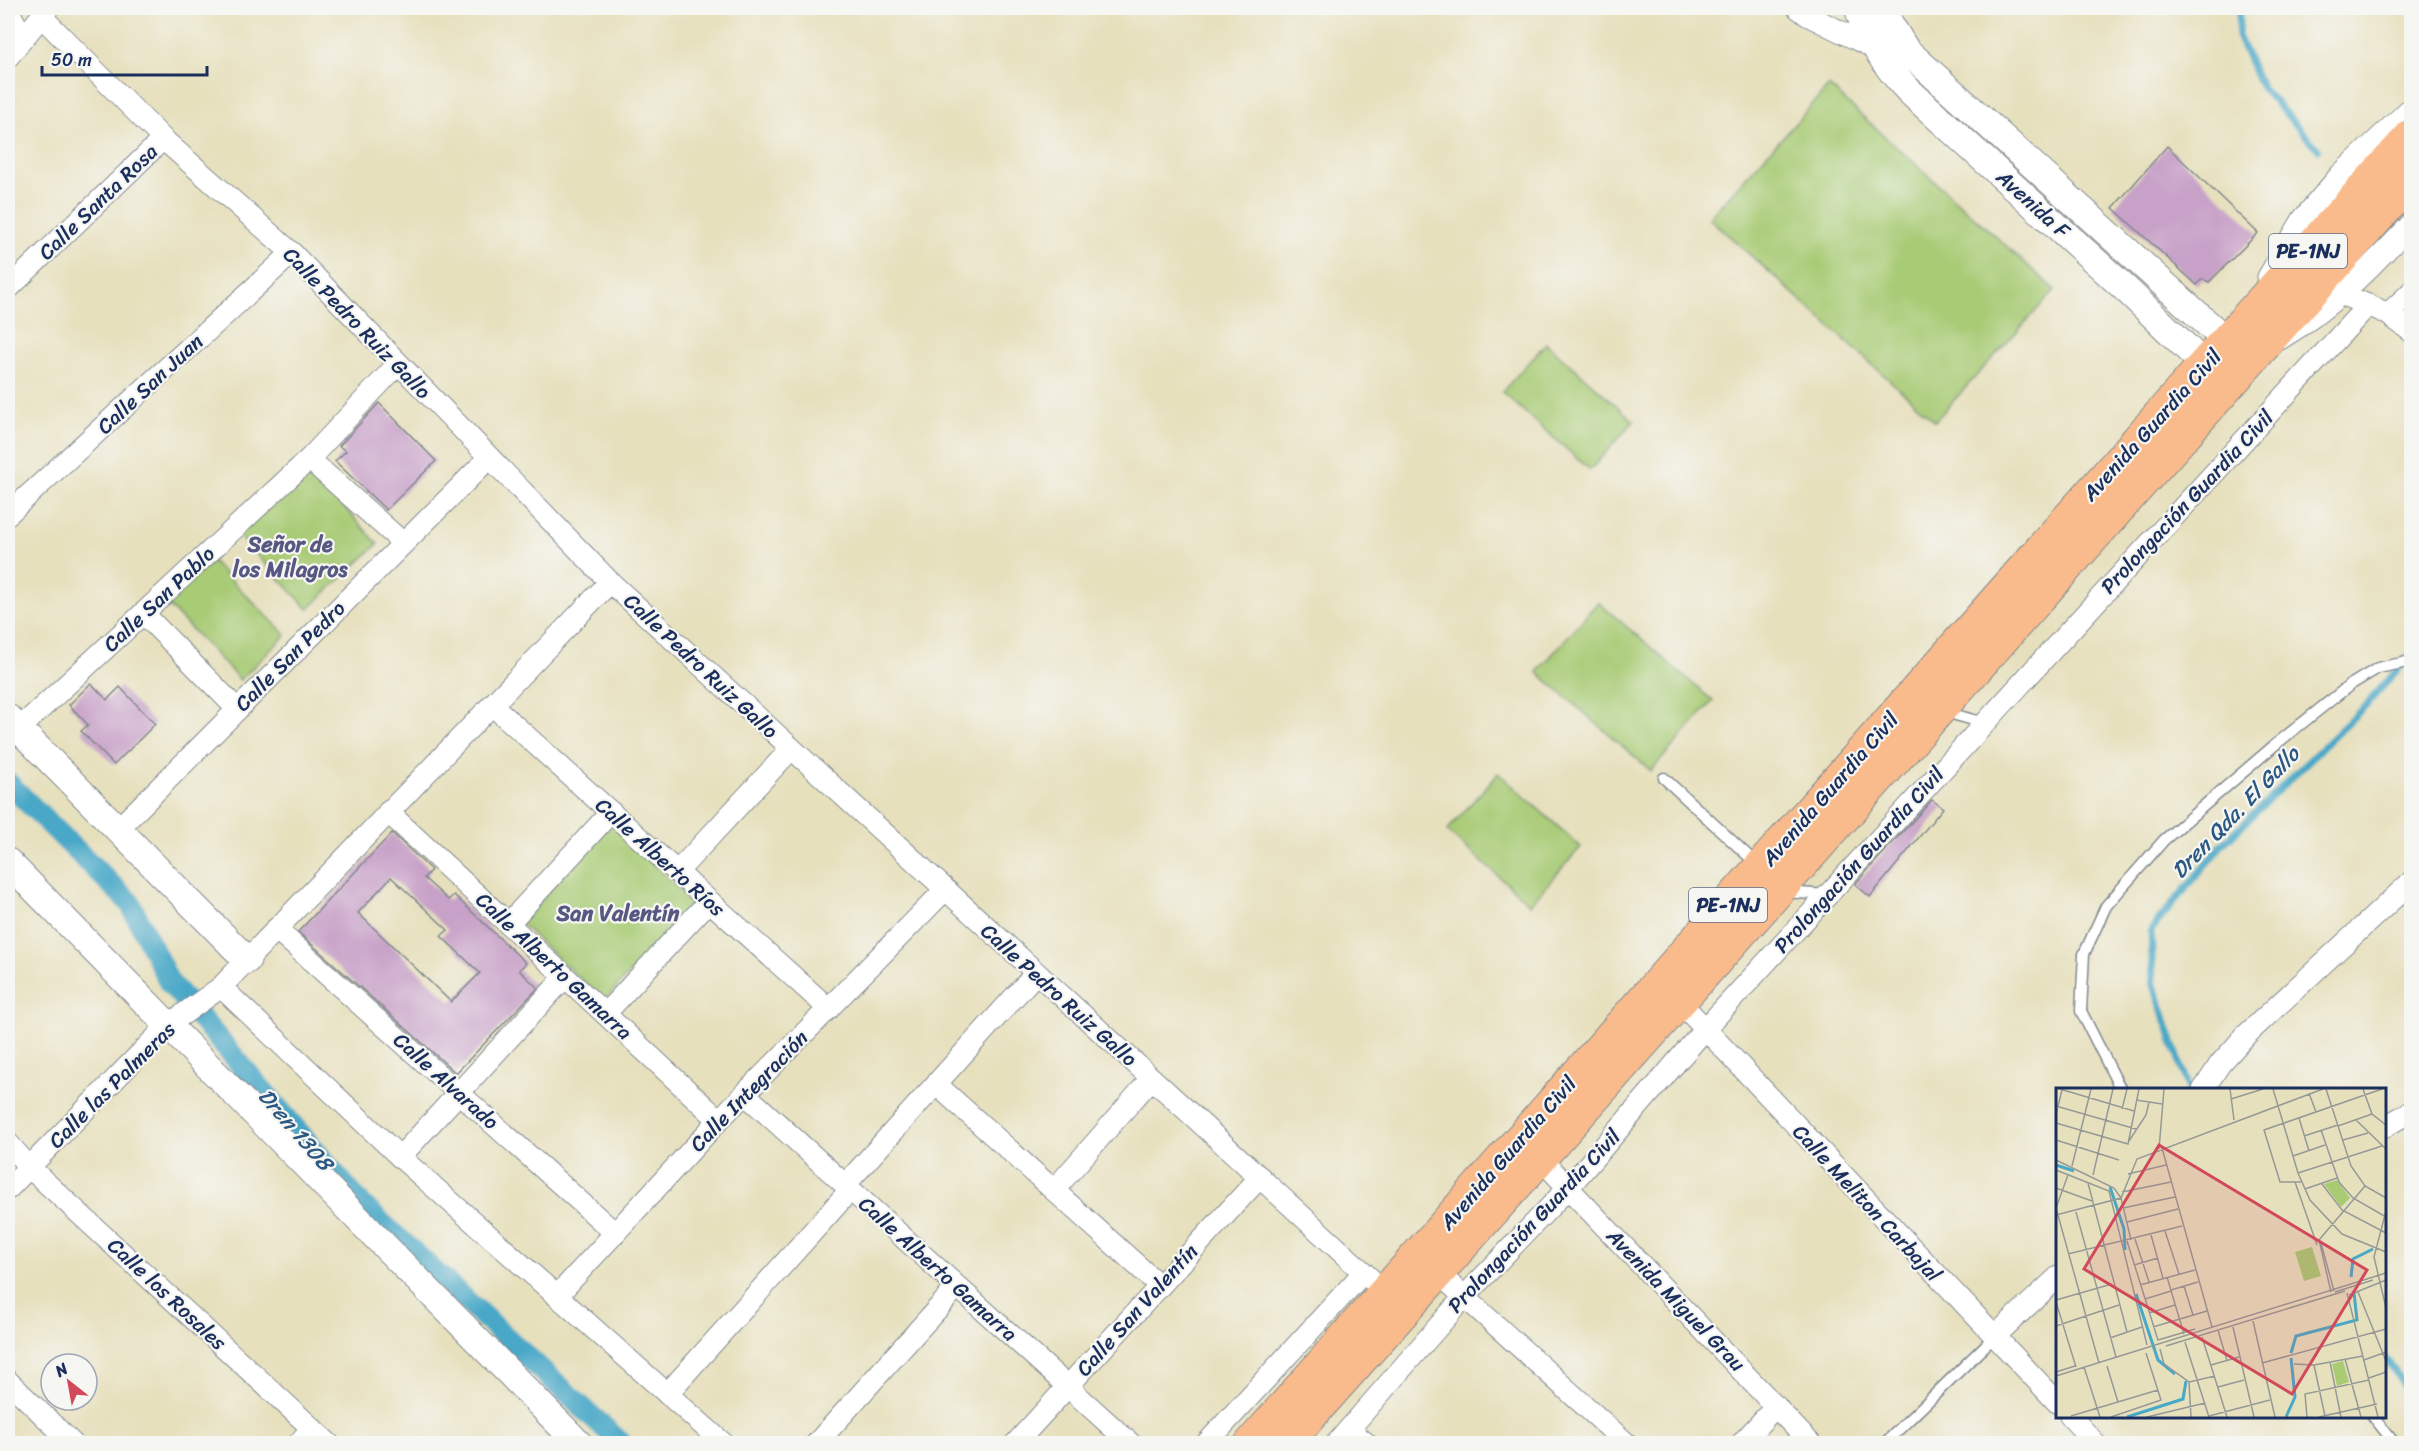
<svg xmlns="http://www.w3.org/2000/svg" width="2419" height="1451" viewBox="0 0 2419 1451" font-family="Sriracha,sans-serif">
  <rect width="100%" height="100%" fill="#f6f6f2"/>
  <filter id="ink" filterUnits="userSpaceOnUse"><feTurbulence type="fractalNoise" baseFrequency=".0167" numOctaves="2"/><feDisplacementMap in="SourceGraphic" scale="12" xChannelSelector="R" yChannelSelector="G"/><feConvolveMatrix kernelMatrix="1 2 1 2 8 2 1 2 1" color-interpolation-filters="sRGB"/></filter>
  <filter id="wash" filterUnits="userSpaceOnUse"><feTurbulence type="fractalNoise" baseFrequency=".008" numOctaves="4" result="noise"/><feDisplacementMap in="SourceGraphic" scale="24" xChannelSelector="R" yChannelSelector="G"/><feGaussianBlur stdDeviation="1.35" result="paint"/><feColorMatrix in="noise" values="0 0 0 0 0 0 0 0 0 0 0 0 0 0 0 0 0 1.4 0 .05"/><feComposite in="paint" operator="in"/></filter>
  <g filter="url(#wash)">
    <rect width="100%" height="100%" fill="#e7e0bd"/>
    <g fill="#a8cb74" stroke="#627d69" stroke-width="1.5">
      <path d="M1829,86L2055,290L1935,421L1709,218Z"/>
      <path d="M1546,343L1634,421L1590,470L1502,392Z"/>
      <path d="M308,468L378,544L308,609L237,534Z"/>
      <path d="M212,561L286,635L240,680L167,604Z"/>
      <path d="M1598,602L1713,701L1651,771L1537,672Z"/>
      <path d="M1498,773L1581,847L1530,904L1447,831Z"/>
      <path d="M611,823L693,903L604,1001L520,923Z"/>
    </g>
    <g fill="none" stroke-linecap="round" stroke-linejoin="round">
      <g stroke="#48a8c7" stroke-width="7">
        <path d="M2240,8L2238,36L2262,88L2318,149"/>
        <path d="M2189,1090L2153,982L2151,930L2222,845L2367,704L2412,653"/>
        <path d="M2384,1356L2412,1396"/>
      </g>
      <path stroke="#48a8c7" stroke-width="22" d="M8,783L130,903L169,982L359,1202L622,1444"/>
    </g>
    <g id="blocks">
      <g fill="#c7a1c8" fill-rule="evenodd">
        <path d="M2167,146L2258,233L2209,282L2202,279L2197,285L2113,208Z"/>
        <path d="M379,403L436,461L386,510L335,461L346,451L339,446Z"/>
        <path d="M91,683L107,700L120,687L155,724L114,765L81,731L88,725L69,705Z"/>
        <path d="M1932,800L1943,808L1870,897L1855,884Z"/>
        <path d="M392,833L431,870L424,878L448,900L454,895L526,963L519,970L538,988L456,1073L298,932ZM391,877L448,930L441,936L480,973L451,1002L358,913Z"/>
      </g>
    </g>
  </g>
  <g filter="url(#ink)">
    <use href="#blocks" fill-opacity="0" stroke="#81888e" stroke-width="1.5"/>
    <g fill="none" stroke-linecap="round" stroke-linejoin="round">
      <g stroke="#81888e" stroke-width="13">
        <g id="service">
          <path d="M1945,712L1984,723"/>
          <path d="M1664,778L1758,865"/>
          <path d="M1786,892L1827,895"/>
          <path d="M2121,1090L2081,1011L2084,954L2106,906L2164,840L2276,744L2350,685L2378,668L2412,661"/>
          <path d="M2373,1416L2395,1444"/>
          <path d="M1884,1444L1994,1337"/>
        </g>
      </g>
      <g stroke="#81888e" stroke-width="23">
        <g id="minor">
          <path d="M1798,8L1807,15L1876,49L1882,47"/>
          <path d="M8,10L23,37"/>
          <path d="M41,16L163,139L292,253L610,582L1385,1292"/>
          <path d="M8,57L48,8"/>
          <path d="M2268,277L2303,219L2340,175L2412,107"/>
          <path d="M8,289L163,139"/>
          <path d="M2368,305L2388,314L2412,332"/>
          <path d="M2388,314L2412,291"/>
          <path d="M2280,339C2331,309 2372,266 2412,223"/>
          <path d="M309,459L402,542"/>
          <path d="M8,514L292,253"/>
          <path d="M143,613L237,709"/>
          <path d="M492,705L829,1009"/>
          <path d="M19,729L309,459L398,364"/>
          <path d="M388,812L719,1120"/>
          <path d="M118,829L488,459"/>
          <path d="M677,872L790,750"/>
          <path d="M508,924L611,812"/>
          <path d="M276,929L615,1233"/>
          <path d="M221,987L400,1157L724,1444"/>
          <path d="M1679,1001L2058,1403"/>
          <path d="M605,1014L709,901"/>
          <path d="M936,1084L1160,1286"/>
          <path d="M2203,1090L2220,1064L2246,1035L2412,881"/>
          <path d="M745,1094L1131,1444"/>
          <path d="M2384,1127L2412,1111"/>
          <path d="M8,1143L30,1168L329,1444"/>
          <path d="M400,1157L565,977"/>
          <path d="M1540,1158L1811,1444"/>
          <path d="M845,1185L1036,973"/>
          <path d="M8,1189L168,1025L221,987L610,582"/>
          <path d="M1054,1190L1151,1079"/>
          <path d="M1437,1272L1627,1444"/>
          <path d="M557,1296L719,1120L945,890"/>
          <path d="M1994,1337L2058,1277"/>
          <path d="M8,1381L73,1444"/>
          <path d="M667,1394L850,1190"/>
          <path d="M2070,1416L2096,1444"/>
          <path d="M1349,1429L1367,1444"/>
          <path d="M298,1444L312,1428"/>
          <path d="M816,1444L957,1287"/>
          <path d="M1015,1444L1260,1177"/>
          <path d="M1206,1444L1363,1273"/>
          <path d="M1336,1444L1464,1297L1568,1188L1705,1029L2368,305L2340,294"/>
          <path d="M1741,1444L1776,1406"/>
        </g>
      </g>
      <g stroke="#81888e" stroke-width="29">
        <g id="tertiary">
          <path d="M1858,8C1868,40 1886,67 1909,91L2130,293L2218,378"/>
          <path d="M1880,8L1906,50L2241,354"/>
          <path d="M8,718L247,960"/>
          <path d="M8,862L579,1444"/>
        </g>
      </g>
      <g stroke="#81888e" stroke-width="35">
        <g id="trunk">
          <path d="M1251,1444L2204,365L2412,135"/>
          <path d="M1285,1444L2412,179"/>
        </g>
      </g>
      <use href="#service" stroke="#fff" stroke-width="10"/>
      <use href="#minor" stroke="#fff" stroke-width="21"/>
      <use href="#tertiary" stroke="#fff" stroke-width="27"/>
      <use href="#trunk" stroke="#fabb8c" stroke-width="33"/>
    </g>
  </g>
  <g text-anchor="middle" stroke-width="4.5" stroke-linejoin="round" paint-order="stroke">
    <g fill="#f6f6f2" stroke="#5d6b8a" stroke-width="1.5">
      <rect x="2269" y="234" width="78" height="34" rx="4.5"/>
      <rect x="1689" y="888" width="78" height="34" rx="4.5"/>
    </g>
    <g font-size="20" font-weight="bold" fill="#1b2f5e">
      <text x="2308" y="258">PE-1NJ</text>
      <text x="1728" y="912">PE-1NJ</text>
    </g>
    <g font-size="21" fill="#1b2f5e" stroke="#f6f6f2">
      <text transform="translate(98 202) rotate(-44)" y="7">Calle Santa Rosa</text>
      <text transform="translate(2033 204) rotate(42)" y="7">Avenida F</text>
      <text transform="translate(357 323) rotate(46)" y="7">Calle Pedro Ruiz Gallo</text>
      <text transform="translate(150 384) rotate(-43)" y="7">Calle San Juan</text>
      <text transform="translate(2152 425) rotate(-48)" y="7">Avenida Guardia Civil</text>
      <text transform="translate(2187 502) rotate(-47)" y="7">Prolongación Guardia Civil</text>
      <text transform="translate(159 599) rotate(-43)" y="7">Calle San Pablo</text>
      <text transform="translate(290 656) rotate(-45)" y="7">Calle San Pedro</text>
      <text transform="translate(701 666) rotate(43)" y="7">Calle Pedro Ruiz Gallo</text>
      <text transform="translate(1830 789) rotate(-49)" y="7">Avenida Guardia Civil</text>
      <text transform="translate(660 857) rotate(42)" y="7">Calle Alberto Ríos</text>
      <text transform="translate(1859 860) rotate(-48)" y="7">Prolongación Guardia Civil</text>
      <text transform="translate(554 966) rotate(43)" y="7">Calle Alberto Gamarra</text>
      <text transform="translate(1059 995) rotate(42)" y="7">Calle Pedro Ruiz Gallo</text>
      <text transform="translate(446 1081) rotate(42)" y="7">Calle Alvarado</text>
      <text transform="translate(112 1085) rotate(-45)" y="7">Calle las Palmeras</text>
      <text transform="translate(749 1091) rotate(-46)" y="7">Calle Integración</text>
      <text transform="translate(1508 1153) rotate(-49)" y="7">Avenida Guardia Civil</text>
      <text transform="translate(1867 1203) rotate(47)" y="7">Calle Meliton Carbajal</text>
      <text transform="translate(1534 1221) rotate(-47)" y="7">Prolongación Guardia Civil</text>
      <text transform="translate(938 1269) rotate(42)" y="7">Calle Alberto Gamarra</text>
      <text transform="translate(167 1294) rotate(43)" y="7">Calle los Rosales</text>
      <text transform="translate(1676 1300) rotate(46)" y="7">Avenida Miguel Grau</text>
      <text transform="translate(1137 1310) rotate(-48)" y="7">Calle San Valentín</text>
    </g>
    <g font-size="22" font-weight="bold" fill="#575783" stroke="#f6f6f2">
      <text x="290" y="552">Señor de<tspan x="290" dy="25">los Milagros</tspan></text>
      <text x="618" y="921">San Valentín</text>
    </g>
    <g font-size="22" font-style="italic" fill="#2b5983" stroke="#f6f6f2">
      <text transform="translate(2235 812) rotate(-46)" y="8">Dren Qda. El Gallo</text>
      <text transform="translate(296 1129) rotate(49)" y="8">Dren 1308</text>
    </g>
  </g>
  <g transform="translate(2056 1088)">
    <rect width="330" height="330" fill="#e7e0bd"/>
    <path d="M281,92L294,110L285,119L268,96ZM256,159L265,188L248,193L239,164ZM287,273L293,294L281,298L276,276Z" fill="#a8cb74"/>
    <path fill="none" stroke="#48a8c7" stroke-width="3" d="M0,77L18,83M54,99L68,141L69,162M295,189L297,171L317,161M80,206L102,272L119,286M235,265L240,248L301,232L298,205M71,329L127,311L130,293M230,329L239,309L235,270"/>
    <path fill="none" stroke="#959997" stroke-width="1.5" d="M4,1L78,23M174,1L178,32M217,1L242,85L254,112L286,146L330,164M270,1L295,78L309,98L330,110M307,1L316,26L330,37M253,5L260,24M175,11L207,1M80,12L106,16M0,18L80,41M66,21L71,1M0,26L6,2M243,30L253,63M300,32L330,61M0,35L72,56L83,1M282,38L316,26M265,42L283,94L297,110L330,129M248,48L282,37M0,52L63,72M287,52L312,45M73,53L90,27L93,14M106,60L156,239M103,61L108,1M237,68L269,57M0,72L58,100L65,110L75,152M16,78L35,1M0,82L53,103L91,257M242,85L326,58M72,86L110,77M37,87L57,1M239,94L261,157M245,94H224L208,42L326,1M32,95L71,244M266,96L286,122L330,145M0,100L36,113M249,101L281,90M66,104L115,94M0,120L43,275M0,120L12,87M67,120L119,109M330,123L318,169L330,220M20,124L60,269M0,127L65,110L81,71L267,1M71,134L122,121M109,143L123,186M95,147L107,190M79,151L93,194M71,153L102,252L139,241M265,155L278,203M12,166L126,138M78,177L102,170M111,189L128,246M84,197L139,182M128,198L137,227M115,202L142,194M275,204L263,152L309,98M279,204L317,192M302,204L330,273M291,205L322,329M293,207L330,192M89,211L115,203M0,212L56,196M0,214L20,279M93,225L119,217M197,233L219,329M0,238L63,217M97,239L151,223M177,239L198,329M162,242L171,273M146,249L171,329M54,250L86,239M129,254L153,329M110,258L289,203M104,261L108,276L133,294L135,329M289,271L305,329M308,272L330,264M274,274L285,329M206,275L330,241M238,276L258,277L307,268M155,277L183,269M258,277L269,328M51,278L62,314M28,279L44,329M0,284L19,278M0,288L330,185M313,290L330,284M133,294L159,288M162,299L188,292M15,328L102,302M153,328L214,312M55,329L105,312L90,265M91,329L149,315M251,329L249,306L313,292M263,329L321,316"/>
    <path fill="#d1495b" fill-opacity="0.15" stroke="#d1495b" stroke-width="3" d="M103,57L311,182L236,306L28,181Z"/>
    <rect width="330" height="330" fill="none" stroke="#1b2f5e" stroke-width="3"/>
  </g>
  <rect width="2419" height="1451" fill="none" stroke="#f6f6f2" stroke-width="30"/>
  <g transform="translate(69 1382) rotate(329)"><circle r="28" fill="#f6f6f2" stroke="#9ea6b7" stroke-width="1.5"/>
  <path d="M0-4.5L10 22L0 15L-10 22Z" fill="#d1495b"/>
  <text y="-9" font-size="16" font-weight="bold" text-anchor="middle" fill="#1b2f5e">N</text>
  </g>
  <path d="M42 66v9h165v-9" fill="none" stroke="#1b2f5e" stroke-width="3"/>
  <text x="51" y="66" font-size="18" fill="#1b2f5e" stroke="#f6f6f2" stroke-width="4.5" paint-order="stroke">50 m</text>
</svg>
